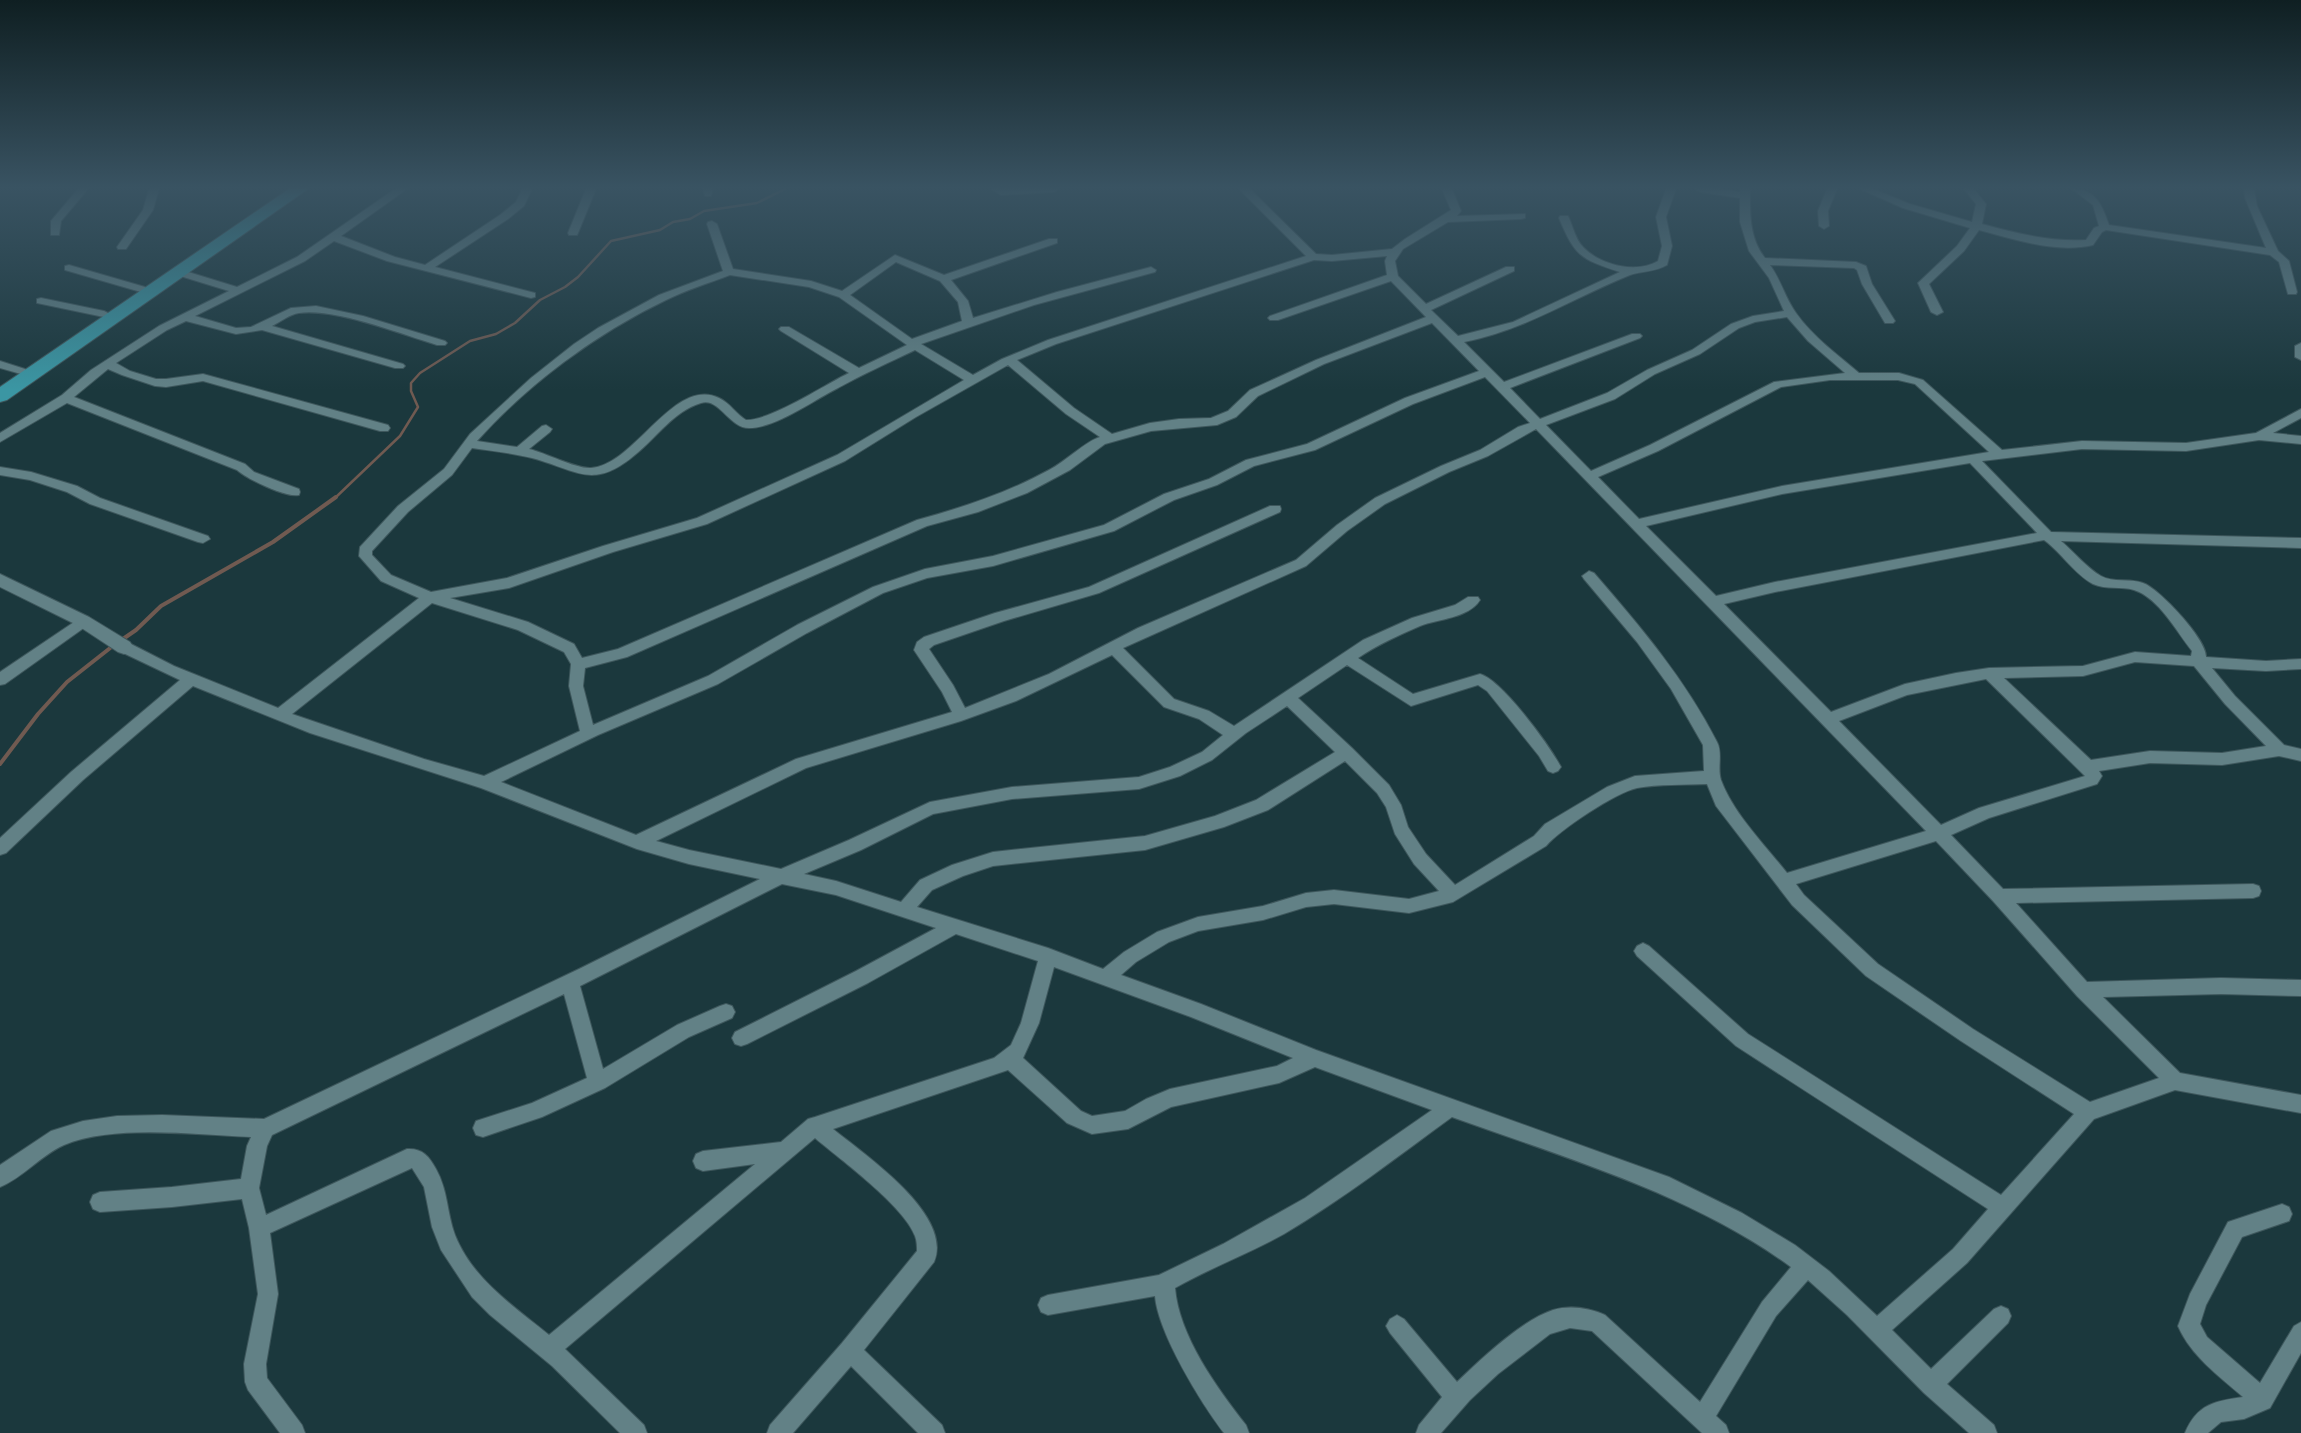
<svg xmlns="http://www.w3.org/2000/svg" width="2301" height="1433" viewBox="0 0 2301 1433" font-family="'Nunito Sans',sans-serif">
  <rect width="100%" height="100%" fill="#1b383d"/>
  <g fill="none" stroke-linecap="round" stroke-linejoin="round">
    <path stroke="#705a51" stroke-width="2.5" d="M335,498L400,436L418,407L411,391V383L420,373L470,341L496,334L515,323L540,300L565,287L578,277L611,241L660,230L673,222L690,219L704,211L757,203L785,189"/>
    <g stroke="#705a51" stroke-width="4">
      <path d="M120,641L136,630L161,606L273,542L336,497"/>
      <path d="M0,764L38,714L67,682L114,645"/>
    </g>
    <g stroke="#3e575c" stroke-width="2">
      <g id="minor">
        <path d="M78,189H88L61,221L59,235H51V221Z"/>
        <path d="M149,189H159L153,210L126,249H118L117,247L143,210Z"/>
        <path d="M395,189H407L341,236L395,257L425,265L500,215L516,202L522,189H532L524,206L508,219L435,267L535,293V297L531,298L387,261L334,241L305,261L195,316L236,328L251,327L291,308L316,306L363,316L445,341L447,343L445,345H437C400,334 336,308 299,313C290,314 280,322 272,326L403,364L405,366L403,368H395L262,330L236,334L186,321L167,330L116,363L130,371L156,379H166L203,374L388,425L390,428L388,431H380L203,381L166,387L155,386L122,375L108,369L74,397L245,464L254,472L299,489L300,492L299,495C286,498 247,479 237,470L67,403L0,442V433L62,395L91,370L159,326L229,291L177,275V271H185L237,287L297,257Z"/>
        <path d="M586,189H596L578,233L577,235H569L568,233Z"/>
        <path d="M703,189H713L711,196H705Z"/>
        <path d="M991,189H1059L1054,192L1001,195Z"/>
        <path d="M1239,189H1250L1316,254L1332,255L1392,249L1405,239L1451,210L1442,189H1452L1461,211L1457,216L1525,214V218L1521,219L1448,222L1403,249L1395,261L1398,276L1426,304L1506,267H1514V271L1431,310L1458,336L1513,322L1620,272C1580,259 1575,256 1559,218L1560,216H1568C1573,226 1575,239 1583,247C1600,265 1636,274 1658,261L1662,246L1656,217L1666,189H1676L1666,217L1672,246L1667,265C1655,272 1642,271 1630,275C1573,298 1525,330 1464,342L1504,382L1632,334H1640L1642,336L1640,338L1510,388L1540,419L1607,393L1647,370L1692,350L1731,324L1753,316L1784,311L1769,278L1749,251L1740,222V198L1700,192L1695,189H1720L1740,192V189H1750C1750,213 1749,238 1765,258L1856,262L1866,266L1872,284L1895,321L1893,323H1885L1862,284L1857,270L1854,268L1770,265C1781,280 1785,298 1796,313C1813,337 1837,354 1859,373H1899L1923,380L2002,450L2082,441L2186,443L2256,433L2301,409V418L2273,433L2301,436V444L2259,440L2186,451L2082,449L1982,461L2051,532L2301,538V548L2061,541C2074,552 2087,568 2101,576C2113,583 2130,578 2143,583C2160,589 2207,640 2206,657L2266,661L2301,659V669L2266,671L2212,668L2235,696L2284,745L2301,749V761L2279,756L2222,765L2150,763L2099,771L2102,776L2097,784L1989,818L1951,835L2003,889L2253,884L2259,886L2261,891L2259,896L2253,898L2016,903L2087,982L2221,978L2301,980V996L2221,994L2103,997L2180,1073L2301,1095V1113L2175,1090L2094,1119L1967,1263L1892,1330L1931,1369L1994,1309L2001,1306L2008,1309L2011,1316L2008,1323L1947,1384L1994,1425L1997,1433H1969L1924,1393L1847,1315L1808,1280L1776,1316L1716,1416L1726,1425L1729,1433H1702L1592,1331L1570,1328L1550,1334L1498,1374L1470,1400L1441,1433H1416L1419,1425L1442,1397L1390,1333L1386,1326L1390,1319L1397,1315L1404,1319L1457,1382C1481,1359 1522,1320 1553,1310C1570,1305 1589,1308 1605,1315L1700,1402L1762,1302L1791,1267C1691,1194 1568,1159 1452,1117C1397,1157 1343,1199 1284,1234C1248,1254 1210,1268 1175,1288C1179,1336 1217,1388 1246,1425L1249,1433H1224C1201,1403 1158,1333 1155,1296L1048,1315L1041,1312L1038,1305L1041,1298L1048,1295L1159,1275L1223,1244L1305,1198L1432,1110L1315,1067L1279,1083L1171,1107L1128,1129L1092,1134L1067,1123L1008,1070L833,1129C865,1155 954,1215 934,1262L864,1350L942,1425L945,1433H918L851,1366L793,1433H767L770,1425L842,1343L917,1251C917,1247 917,1241 915,1236C904,1206 841,1160 815,1138L565,1349L644,1425L647,1433H620L552,1366L490,1315L472,1297L441,1250L432,1227L424,1187L412,1168L270,1233L278,1294L266,1364L267,1378L302,1425L305,1433H280L248,1390L245,1382L244,1364L258,1294L249,1228L242,1199L172,1207L100,1212L93,1209L90,1202L93,1195L100,1192L172,1187L241,1179L247,1146L251,1137C197,1135 114,1124 64,1145C41,1155 24,1177 0,1187V1165L51,1131L83,1121L117,1116L162,1115L264,1119L579,969L760,879L689,864L637,849L481,788L310,733L193,686L83,780L6,853L0,855V838L71,772L180,680L119,651L117,647L119,643H129L174,666L278,708L419,598L381,581L359,556L360,547L398,506L444,469L470,434L531,378L574,344L598,328L659,295L723,271L707,224L708,222L712,221L717,224L733,269L811,281L842,291L895,255L944,275L1049,239H1057V243L951,280L968,301L973,318L1057,292L1151,267L1156,270L1155,272L1034,305L921,344L973,375L1002,359L1048,340L1306,256ZM1387,256L1385,261L1387,275L1270,316L1268,318L1270,320H1278L1391,281L1426,317L1316,360L1250,390L1228,411L1211,418L1179,419L1150,423L1112,434L1074,408L1017,360L1056,344L1314,260L1332,261ZM896,262L940,281L958,302L962,321L912,339L850,295ZM730,275L809,287L839,297L907,345L859,368L789,327H781L779,329L781,331L849,373C826,384 770,421 746,420C736,414 730,403 719,398C674,376 635,465 591,468C576,469 546,453 529,449L550,432L552,429L546,425L542,426L517,447L477,441C528,384 597,333 666,300C686,290 709,283 730,275ZM1787,317L1808,341L1845,373L1774,382L1650,445L1591,471L1546,425L1615,399L1655,374L1700,354L1739,328L1755,322ZM1432,323L1479,371L1405,398L1307,444L1246,460L1209,479L1164,494L1104,525L993,556L925,569L873,587L797,625L708,676L593,725L583,686L585,668L627,657L927,526L978,512L1027,493L1070,470L1105,444L1151,431L1217,425L1236,417L1258,396L1324,364ZM915,350L964,380L837,455L697,518L603,546L507,578L431,592L391,575L372,555V551L408,512L452,475L472,448C492,451 512,453 532,458C577,470 593,491 636,454C657,437 674,411 701,403C719,397 729,428 749,428C776,428 814,400 838,388C863,374 888,363 915,350ZM1008,365L1066,414L1100,437C1086,441 1065,462 1049,470C1007,493 964,507 917,520L618,649L582,658L574,644L528,622L450,598L509,588L613,552L707,524L845,461L916,417ZM1485,377L1530,423L1518,427L1480,450L1441,466L1375,498L1337,525L1296,560L1138,628L1049,674L965,708L953,685L929,649L934,645L1004,621L1099,593L1280,512L1281,509L1280,506H1270L1089,587L995,613L924,637L917,642L914,650L942,692L952,712L796,759L636,835L501,782L598,735L718,684L807,633L883,593L927,578L993,566L1114,531L1174,500L1217,485L1254,466L1315,450L1413,404ZM1830,380H1898L1915,384L1989,452L1782,486L1639,519L1598,477L1658,451L1781,387ZM1536,429L1926,831L1787,873C1765,845 1733,813 1721,780C1717,768 1723,753 1717,742C1685,679 1640,626 1594,573L1589,571L1582,576L1584,579L1637,642L1671,689L1703,745L1704,771L1635,776L1607,787L1545,824L1534,836L1455,885L1426,854L1408,827L1401,805L1389,785L1352,748L1298,698L1347,665L1411,706L1478,685L1487,691L1539,756L1548,771L1553,773L1558,771L1561,767C1549,745 1502,680 1480,674L1413,694L1358,658C1377,645 1399,635 1420,626C1438,619 1469,618 1480,600L1478,597H1468L1455,605L1412,618L1363,640L1234,726L1209,711L1174,699L1123,648L1306,566L1347,531L1385,504L1449,472L1488,456ZM1970,463L2037,533L1775,582L1716,596L1646,526L1782,494ZM2044,540C2061,552 2074,574 2093,584C2106,590 2121,586 2134,590C2159,598 2176,631 2192,651L2191,656L2135,652L2083,666L1989,668L1956,673L1905,684L1831,712L1724,604L1775,592ZM432,603L518,630L564,652L571,664L569,686L580,731L484,776L424,759L292,714ZM1112,655L1164,707L1199,719L1223,735L1202,752L1170,767L1139,777L1012,787L930,802L849,840L781,869L689,850L656,841L806,768L961,721L1016,701ZM2135,662L2194,666L2225,704L2266,746L2222,753L2150,751L2091,760L2004,678L2083,676ZM1986,679L2085,776L1979,808L1941,825L1839,721L1907,695ZM1287,706L1335,752L1256,800L1215,816L1145,836L993,852L952,865L920,880L901,902L836,881L804,874L861,850L933,814L1012,799L1139,789L1180,776L1212,760L1246,733ZM1345,761L1377,793L1386,807L1395,834L1414,864L1439,891L1409,899L1334,890L1306,893L1263,906L1198,917L1157,932L1124,952L1103,969L1048,948L917,907L932,890L963,876L993,866L1145,850L1224,827L1268,810ZM1707,784L1716,806L1792,905L1866,976L1961,1041L2074,1114L2001,1195L1748,1034L1649,946L1643,943L1637,946L1634,951L1637,956L1736,1046L1988,1209L1953,1249L1877,1316L1829,1271L1795,1245L1742,1213L1669,1177L1316,1050L1201,1004L1121,975L1136,962L1169,942L1198,931L1263,920L1306,907L1334,904L1409,913L1453,902L1546,846C1561,829 1615,793 1637,788C1659,784 1684,785 1707,784ZM1936,841L1993,901L2077,996L2159,1078L2090,1102L1973,1029L1878,964L1804,895L1796,884ZM782,884L836,895L936,928L856,971L735,1032L732,1038L735,1044L741,1046L747,1044L868,983L956,934L1038,961L1021,1023L1011,1045L994,1058L815,1117L808,1119L781,1142L703,1151L696,1154L693,1161L696,1168L703,1171L755,1164L549,1335C514,1306 473,1280 455,1235C447,1214 448,1190 436,1169C429,1156 422,1148 407,1149L266,1215L259,1188L267,1146L272,1135L564,994L587,1078L532,1103L476,1121L473,1128L476,1135L483,1137L542,1117L605,1088L689,1037L732,1018L735,1012L732,1006L726,1004L720,1006L677,1025L603,1069L580,986ZM1054,967L1191,1017L1293,1058L1277,1066L1170,1089L1146,1099L1125,1111L1092,1116L1081,1111L1023,1058L1039,1023Z"/>
        <path d="M1827,189H1837L1828,211L1829,226L1824,229L1819,226L1818,211Z"/>
        <path d="M1860,189H1873L1910,204L1972,222L1976,204L1964,189H1974L1986,204L1982,224C2016,233 2050,242 2086,240L2094,228L2099,226L2093,205L2072,189C2096,189 2102,205 2109,225L2266,248L2245,198L2244,189H2254L2257,206L2278,251L2289,261L2297,292L2296,294H2288L2279,262L2270,255L2106,230L2102,232L2093,245C2056,254 2014,239 1979,230L1964,251L1929,284L1943,312L1937,315L1931,312L1918,283L1957,246L1970,228L1903,208Z"/>
        <path d="M69,265L145,287L146,289L141,292L65,270V266Z"/>
        <path d="M41,298L104,311L110,314L104,317L37,303V299Z"/>
        <path d="M2301,343V360L2295,357V346Z"/>
        <path d="M0,361L25,369L27,371L21,374L0,368Z"/>
        <path d="M0,467L31,472L77,486L100,498L208,536L210,539L203,543L198,542L90,504L67,492L30,480L0,475Z"/>
        <path d="M83,616L88,617L90,621L88,625L5,684L0,685V672Z"/>
        <path d="M2282,1204L2289,1207L2292,1214L2289,1221L2242,1237L2206,1305L2200,1324L2207,1337L2260,1383L2294,1326L2301,1322V1353L2270,1408L2244,1419L2221,1422L2208,1433H2185C2197,1404 2215,1401 2243,1397C2219,1376 2191,1356 2178,1326L2190,1294L2228,1222Z"/>
      </g>
    </g>
    <g stroke="#3e575c" stroke-width="2">
      <path id="tertiary" d="M0,574L89,617L130,642L133,647L130,652L124,654L118,652L77,625L0,587Z"/>
    </g>
    <g stroke="#3e575c" stroke-width="2">
      <path id="trunk" d="M289,189H308L7,400L0,402V387Z"/>
    </g>
    <use href="#minor" fill="#628186" fill-rule="evenodd"/>
    <use href="#tertiary" fill="#628186" fill-rule="evenodd"/>
    <use href="#trunk" fill="#3b96a3" fill-rule="evenodd"/>
  </g>
  <linearGradient id="sky" x2="0" y2="1"><stop stop-color="#0f1f22"/><stop offset="0.48" stop-color="#395362"/><stop offset="1" stop-color="#395362" stop-opacity="0"/></linearGradient>
  <rect width="2301" height="390" fill="url(#sky)"/>
</svg>
